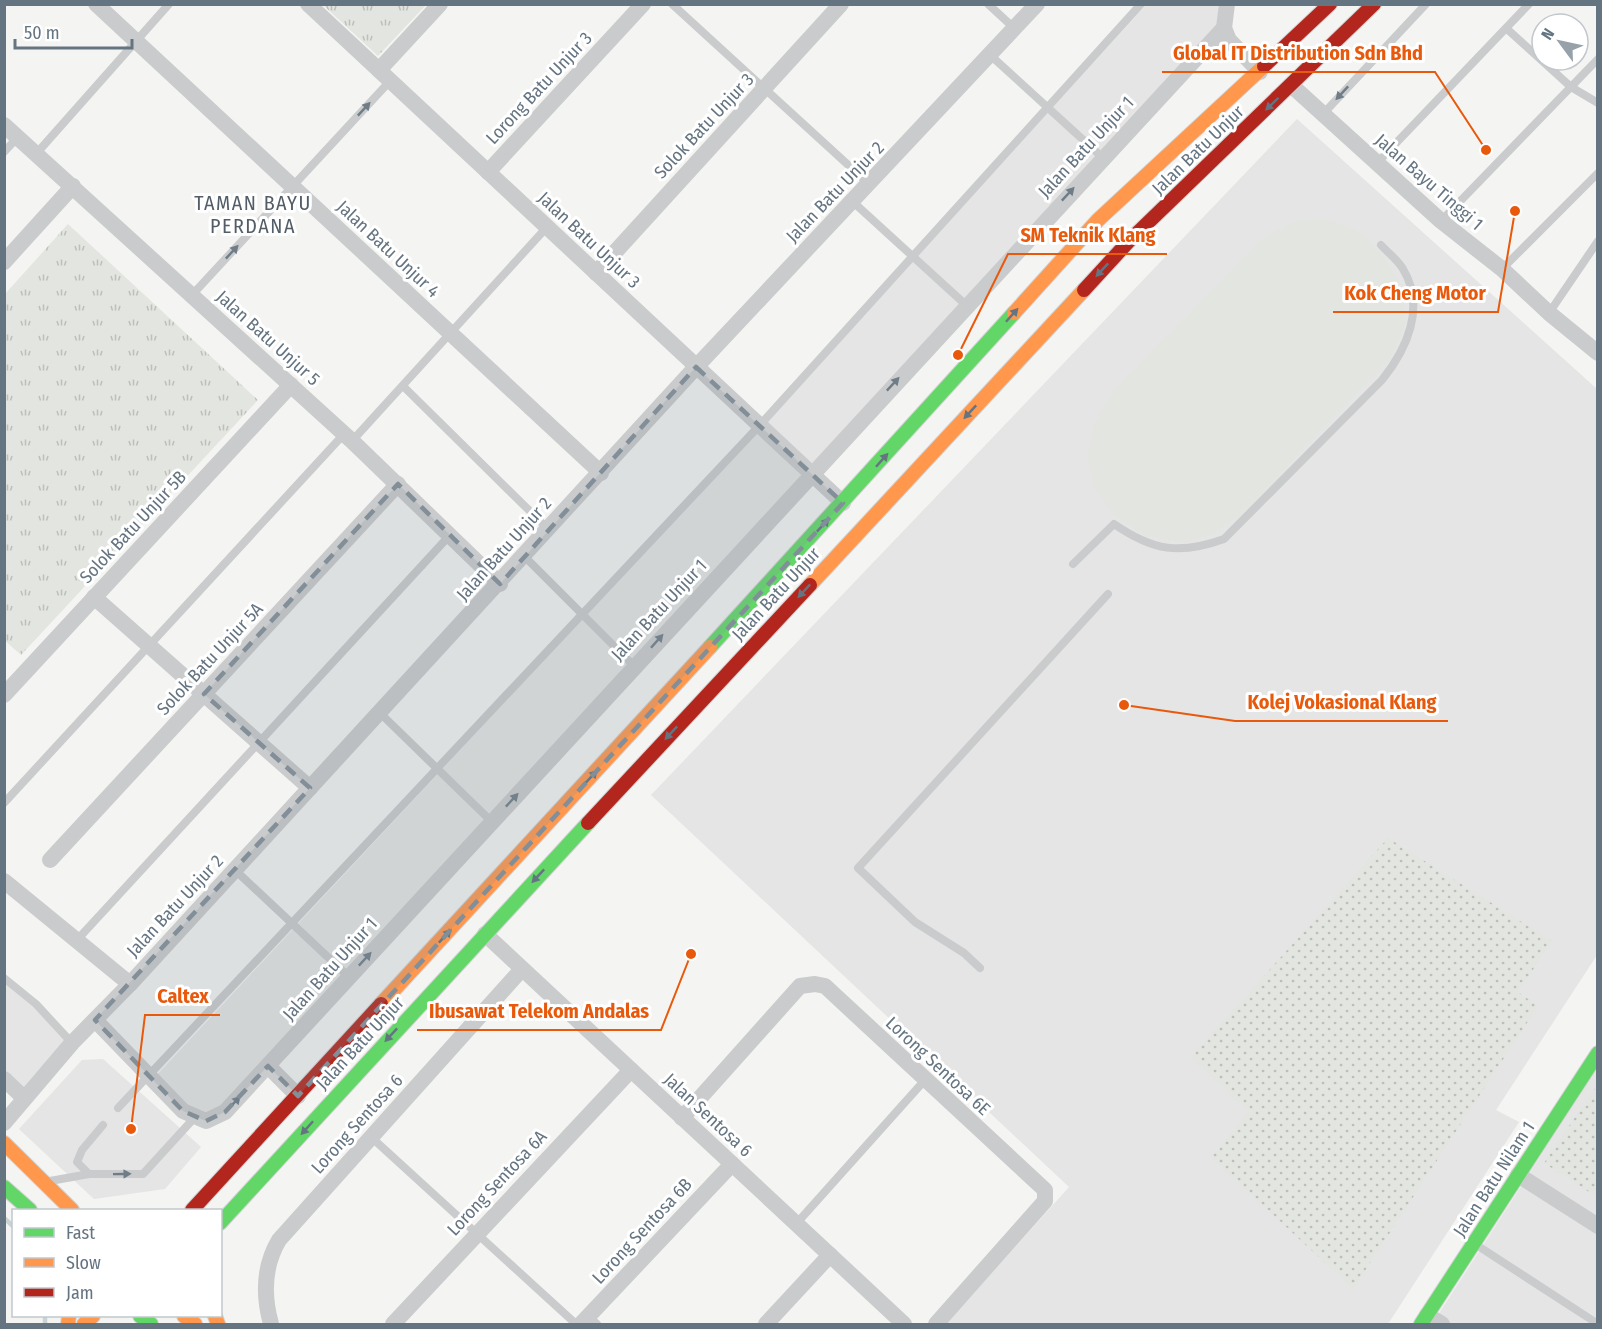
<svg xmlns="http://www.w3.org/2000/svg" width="1602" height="1329" viewBox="0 0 1602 1329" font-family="'Fira Sans Condensed',sans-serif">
  <defs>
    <pattern id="grass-dots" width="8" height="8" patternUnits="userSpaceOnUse" patternTransform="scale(1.5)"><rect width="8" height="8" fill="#e3e6e0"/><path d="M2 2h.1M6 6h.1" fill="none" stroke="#bcbfbb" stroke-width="1.8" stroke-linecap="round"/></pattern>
    <pattern id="park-tufts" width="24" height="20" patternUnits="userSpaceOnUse" patternTransform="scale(1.5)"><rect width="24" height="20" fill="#e3e6e0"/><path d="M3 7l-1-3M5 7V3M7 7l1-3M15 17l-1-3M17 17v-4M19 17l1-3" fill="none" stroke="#bcbfbb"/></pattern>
  </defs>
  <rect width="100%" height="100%" fill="#f4f4f2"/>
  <g fill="#e4e5e4">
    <path d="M1146,5H1221L1218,25L221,1108L207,1113L185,1105L156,1076L769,419Z"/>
    <path d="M1297,119L1597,389V955L1496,1110L1519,1122L1388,1324H946L1069,1187L651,795Z"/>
    <path d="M4,981L35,1007L66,1042L24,1088L5,1070Z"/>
    <path d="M103,1059L201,1147L165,1189L94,1199L19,1129L82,1060Z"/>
    <path d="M1597,1069V1324H1432Z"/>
  </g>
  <g fill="url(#grass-dots)">
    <path d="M1388,838L1552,941L1518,992L1538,1006L1353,1289L1211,1157L1249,1112L1191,1057Z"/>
    <path d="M1597,1085V1197L1544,1163Z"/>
  </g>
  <g fill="url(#park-tufts)">
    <path d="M323,5H426L378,56Z"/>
    <path d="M68,224L258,400L21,655L4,640L5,294Z"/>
  </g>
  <path fill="#e3e6e0" d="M1328,220C1337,223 1347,226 1355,230C1385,249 1410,289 1404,326C1402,336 1395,347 1391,357L1241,514L1213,534L1182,543L1145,535L1115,516L1095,489L1087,459L1094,425L1113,391L1263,238L1296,221Z"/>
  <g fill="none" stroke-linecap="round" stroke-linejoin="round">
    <g stroke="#c9d2d4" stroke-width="4.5">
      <path d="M4,1218L14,1227"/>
      <path d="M45,1316V1324"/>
    </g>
    <g stroke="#d1d2d2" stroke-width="16">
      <g id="fast">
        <path d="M710,647L1014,313"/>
        <path d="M4,1187L30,1210"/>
        <path d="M220,1223L588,823"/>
        <path d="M140,1316L151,1324"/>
        <path d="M1421,1324L1598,1053"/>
      </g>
    </g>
    <g stroke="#d1d2d2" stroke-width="16">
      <g id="slow">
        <path d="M1014,313L1098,220L1264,66"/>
        <path d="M810,585L1084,290"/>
        <path d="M381,1004L710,647"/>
        <path d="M4,1143L72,1210"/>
        <path d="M184,1316L195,1324"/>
        <path d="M215,1316L218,1324"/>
        <path d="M68,1324L69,1316"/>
        <path d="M84,1324L93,1316"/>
      </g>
    </g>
    <g stroke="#d1d2d2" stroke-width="16">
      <g id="jam">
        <path d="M1264,66L1330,4"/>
        <path d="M1084,290L1129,241L1374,4"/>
        <path d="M588,823L810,585"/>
        <path d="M192,1210L381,1004"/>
      </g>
    </g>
    <g stroke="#cacbcc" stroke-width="8">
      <path d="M672,4L869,184"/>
      <path d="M988,4L1014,28"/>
      <path d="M1507,29L1571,87L1598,103"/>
      <path d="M989,54L1102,157"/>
      <path d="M1323,114L1426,4"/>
      <path d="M4,152L17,138"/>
      <path d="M36,154L169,4"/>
      <path d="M1377,163L1529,4"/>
      <path d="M852,201L966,305"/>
      <path d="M1441,221L1598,59"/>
      <path d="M1502,269L1598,173"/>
      <path d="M192,295L390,81"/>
      <path d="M1549,313L1598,241"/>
      <path d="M403,386L548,529"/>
      <path d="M352,441L547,227"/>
      <path d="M524,556L634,666"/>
      <path d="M1073,564L1114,524C1153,551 1180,555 1224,539L1382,380C1407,349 1426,307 1403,269C1398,260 1387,252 1381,245"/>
      <path d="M380,713L492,822"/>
      <path d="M4,803L344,434"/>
      <path d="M235,870L349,977"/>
      <path d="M77,940L450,535"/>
      <path d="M980,968L964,953L915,922L858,868L1108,594"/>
      <path d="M4,978L36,1004L72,1043"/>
      <path d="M118,1108L759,426L1141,4"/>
      <path d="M371,1137L576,1324"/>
      <path d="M89,1174L77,1162L82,1150L103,1125"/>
      <path d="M50,1181L89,1174H143L196,1116"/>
      <path d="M796,1224L924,1081"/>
      <path d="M1475,1244L1598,1324"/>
      <path d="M588,1316L597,1324"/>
    </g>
    <g stroke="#cacbcc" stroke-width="16">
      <path d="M96,4L601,473"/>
      <path d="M308,4L843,503"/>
      <path d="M1224,28L1229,40L1260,72"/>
      <path d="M379,70L440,4"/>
      <path d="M1291,85L1441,221L1502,269L1549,313L1598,353"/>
      <path d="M4,125L352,441L500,584"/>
      <path d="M488,172L643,4"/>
      <path d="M4,262L73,186"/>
      <path d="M596,273L841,4"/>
      <path d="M94,597L310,788"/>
      <path d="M4,695L291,385"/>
      <path d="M50,860L398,484"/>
      <path d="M4,881L130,984"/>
      <path d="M485,934L904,1324"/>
      <path d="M95,1020L183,1111L206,1121L225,1112L1224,28L1227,4"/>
      <path d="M268,1066L298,1096"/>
      <path d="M4,1079L24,1098"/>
      <path d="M682,1118L800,986L815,984L825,986L1045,1190V1201L936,1324"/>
      <path d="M4,1123L72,1043L130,984L696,367L1037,4"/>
      <path d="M1518,1175L1598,1226"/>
      <path d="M1427,1315L1442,1324"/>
      <path d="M271,1324C263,1295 263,1267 279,1240L522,969"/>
      <path d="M393,1324L631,1070"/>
      <path d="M581,1324L732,1164"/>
      <path d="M766,1324L830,1255"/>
    </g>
    <use href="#fast" stroke="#63d668" stroke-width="14"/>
    <use href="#slow" stroke="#ff974d" stroke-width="14"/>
    <use href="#jam" stroke="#b3261e" stroke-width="14"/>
  </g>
  <defs><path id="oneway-solid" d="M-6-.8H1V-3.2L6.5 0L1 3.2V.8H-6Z" transform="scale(1.5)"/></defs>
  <g fill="#6e7d88">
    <use href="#oneway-solid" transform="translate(1342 93) rotate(133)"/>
    <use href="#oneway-solid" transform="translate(364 109) rotate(-47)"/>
    <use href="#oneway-solid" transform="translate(1068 194) rotate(-47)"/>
    <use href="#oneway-solid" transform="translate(232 252) rotate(-47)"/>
    <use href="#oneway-solid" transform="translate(893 384) rotate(-47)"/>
    <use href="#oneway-solid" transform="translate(657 641) rotate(-48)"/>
    <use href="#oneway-solid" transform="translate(512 800) rotate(-47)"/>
    <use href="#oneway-solid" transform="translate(365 959) rotate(-47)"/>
    <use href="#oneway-solid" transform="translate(234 1103) rotate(-47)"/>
    <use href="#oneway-solid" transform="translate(122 1174) rotate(-1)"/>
  </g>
  <g fill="#647481">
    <use href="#oneway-solid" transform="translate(1272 104) rotate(136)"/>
    <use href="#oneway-solid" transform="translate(1102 270) rotate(133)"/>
    <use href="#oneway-solid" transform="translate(1012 315) rotate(-48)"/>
    <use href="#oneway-solid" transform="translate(970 412) rotate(133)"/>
    <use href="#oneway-solid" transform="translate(882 460) rotate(-48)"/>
    <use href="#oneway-solid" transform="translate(823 525) rotate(-47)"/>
    <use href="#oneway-solid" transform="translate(804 591) rotate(133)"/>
    <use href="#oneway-solid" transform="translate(671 733) rotate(133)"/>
    <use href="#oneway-solid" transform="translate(591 777) rotate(-47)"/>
    <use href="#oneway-solid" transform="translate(538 876) rotate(133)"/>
    <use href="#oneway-solid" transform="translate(445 936) rotate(-47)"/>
    <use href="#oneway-solid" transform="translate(391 1035) rotate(133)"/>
    <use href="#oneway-solid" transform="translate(307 1128) rotate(132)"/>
  </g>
  <path fill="#828f99" fill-opacity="0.2" stroke="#828f99" stroke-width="4.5" stroke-dasharray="12 8" stroke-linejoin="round" d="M696,367L843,503L298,1096L268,1066L225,1112L206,1121L183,1111L95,1020L310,788L204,694L398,484L500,584Z"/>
  <g text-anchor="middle" stroke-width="6" stroke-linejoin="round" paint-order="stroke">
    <g font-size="18" fill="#647481" stroke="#fff">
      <text transform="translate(539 88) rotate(-47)" y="6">Lorong Batu Unjur 3</text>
      <text transform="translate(704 126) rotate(-47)" y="6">Solok Batu Unjur 3</text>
      <text transform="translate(1086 147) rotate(-47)" y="6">Jalan Batu Unjur 1</text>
      <text transform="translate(1198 150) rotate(-44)" y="6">Jalan Batu Unjur</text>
      <text transform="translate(1429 182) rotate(41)" y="6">Jalan Bayu Tinggi 1</text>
      <text transform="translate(835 192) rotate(-46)" y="6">Jalan Batu Unjur 2</text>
      <text transform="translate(589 240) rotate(43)" y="6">Jalan Batu Unjur 3</text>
      <text transform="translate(388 249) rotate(43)" y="6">Jalan Batu Unjur 4</text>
      <text transform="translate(268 338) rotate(42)" y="6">Jalan Batu Unjur 5</text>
      <text transform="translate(133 527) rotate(-47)" y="6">Solok Batu Unjur 5B</text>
      <text transform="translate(504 549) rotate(-48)" y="6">Jalan Batu Unjur 2</text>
      <text transform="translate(776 594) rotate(-47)" y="6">Jalan Batu Unjur</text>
      <text transform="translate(659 610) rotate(-47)" y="6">Jalan Batu Unjur 1</text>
      <text transform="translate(210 659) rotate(-47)" y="6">Solok Batu Unjur 5A</text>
      <text transform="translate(175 906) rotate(-47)" y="6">Jalan Batu Unjur 2</text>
      <text transform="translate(330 969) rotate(-48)" y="6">Jalan Batu Unjur 1</text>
      <text transform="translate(360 1043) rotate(-47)" y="6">Jalan Batu Unjur</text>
      <text transform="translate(938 1066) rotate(43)" y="6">Lorong Sentosa 6E</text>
      <text transform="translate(708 1115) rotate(43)" y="6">Jalan Sentosa 6</text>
      <text transform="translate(357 1124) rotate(-48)" y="6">Lorong Sentosa 6</text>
      <text transform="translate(1494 1179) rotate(-57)" y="6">Jalan Batu Nilam 1</text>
      <text transform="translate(497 1183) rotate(-47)" y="6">Lorong Sentosa 6A</text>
      <text transform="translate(642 1231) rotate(-47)" y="6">Lorong Sentosa 6B</text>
    </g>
    <g font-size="20" letter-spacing="1.5" fill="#525d67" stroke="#fff">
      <text x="253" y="210">TAMAN BAYU<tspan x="253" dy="23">PERDANA</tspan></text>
    </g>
  </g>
  <path fill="none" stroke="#e8590c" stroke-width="2" d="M1486 150L1435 72H1162M958 355L1008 254H1167M1515 211L1498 312H1333M1124 705L1235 721H1448M131 1129L145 1015H220M691 954L661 1030H417"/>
  <g fill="#e8590c" stroke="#fff" stroke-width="2">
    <circle cx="1486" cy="150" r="6"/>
    <circle cx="958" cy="355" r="6"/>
    <circle cx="1515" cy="211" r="6"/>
    <circle cx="1124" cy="705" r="6"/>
    <circle cx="131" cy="1129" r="6"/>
    <circle cx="691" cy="954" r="6"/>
  </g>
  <g font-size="20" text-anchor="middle" font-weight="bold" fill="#e8590c" stroke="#fff" stroke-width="6" stroke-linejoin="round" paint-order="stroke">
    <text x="1298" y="60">Global IT Distribution Sdn Bhd</text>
    <text x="1088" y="242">SM Teknik Klang</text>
    <text x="1415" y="300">Kok Cheng Motor</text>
    <text x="1342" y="709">Kolej Vokasional Klang</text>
    <text x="183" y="1003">Caltex</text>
    <text x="539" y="1018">Ibusawat Telekom Andalas</text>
  </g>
  <rect width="1602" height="1329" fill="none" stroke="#647481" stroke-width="12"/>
  <rect x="12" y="1209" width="210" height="108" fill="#ffffff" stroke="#c1c7cd" stroke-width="1.5"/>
  <rect x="24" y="1228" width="30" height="9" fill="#63d668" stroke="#c1c7cd" stroke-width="1.5"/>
  <text x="66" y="1239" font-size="18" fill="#647481">Fast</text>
  <rect x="24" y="1258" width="30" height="9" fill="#ff974d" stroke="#c1c7cd" stroke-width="1.5"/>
  <text x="66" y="1269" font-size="18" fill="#647481">Slow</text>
  <rect x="24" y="1288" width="30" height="9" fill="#b3261e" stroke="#c1c7cd" stroke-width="1.5"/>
  <text x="66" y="1299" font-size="18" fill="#647481">Jam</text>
  <g transform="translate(1560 42) rotate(303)"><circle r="28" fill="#ffffff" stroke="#c1c7cd" stroke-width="1.5"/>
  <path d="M0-4.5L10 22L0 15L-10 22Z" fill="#96a1a9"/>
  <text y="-9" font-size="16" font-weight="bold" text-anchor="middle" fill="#647481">N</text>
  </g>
  <path d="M15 39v9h117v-9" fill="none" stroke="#647481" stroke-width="3"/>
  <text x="24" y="39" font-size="18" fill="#647481" stroke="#ffffff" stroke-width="4.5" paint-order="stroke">50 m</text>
</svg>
